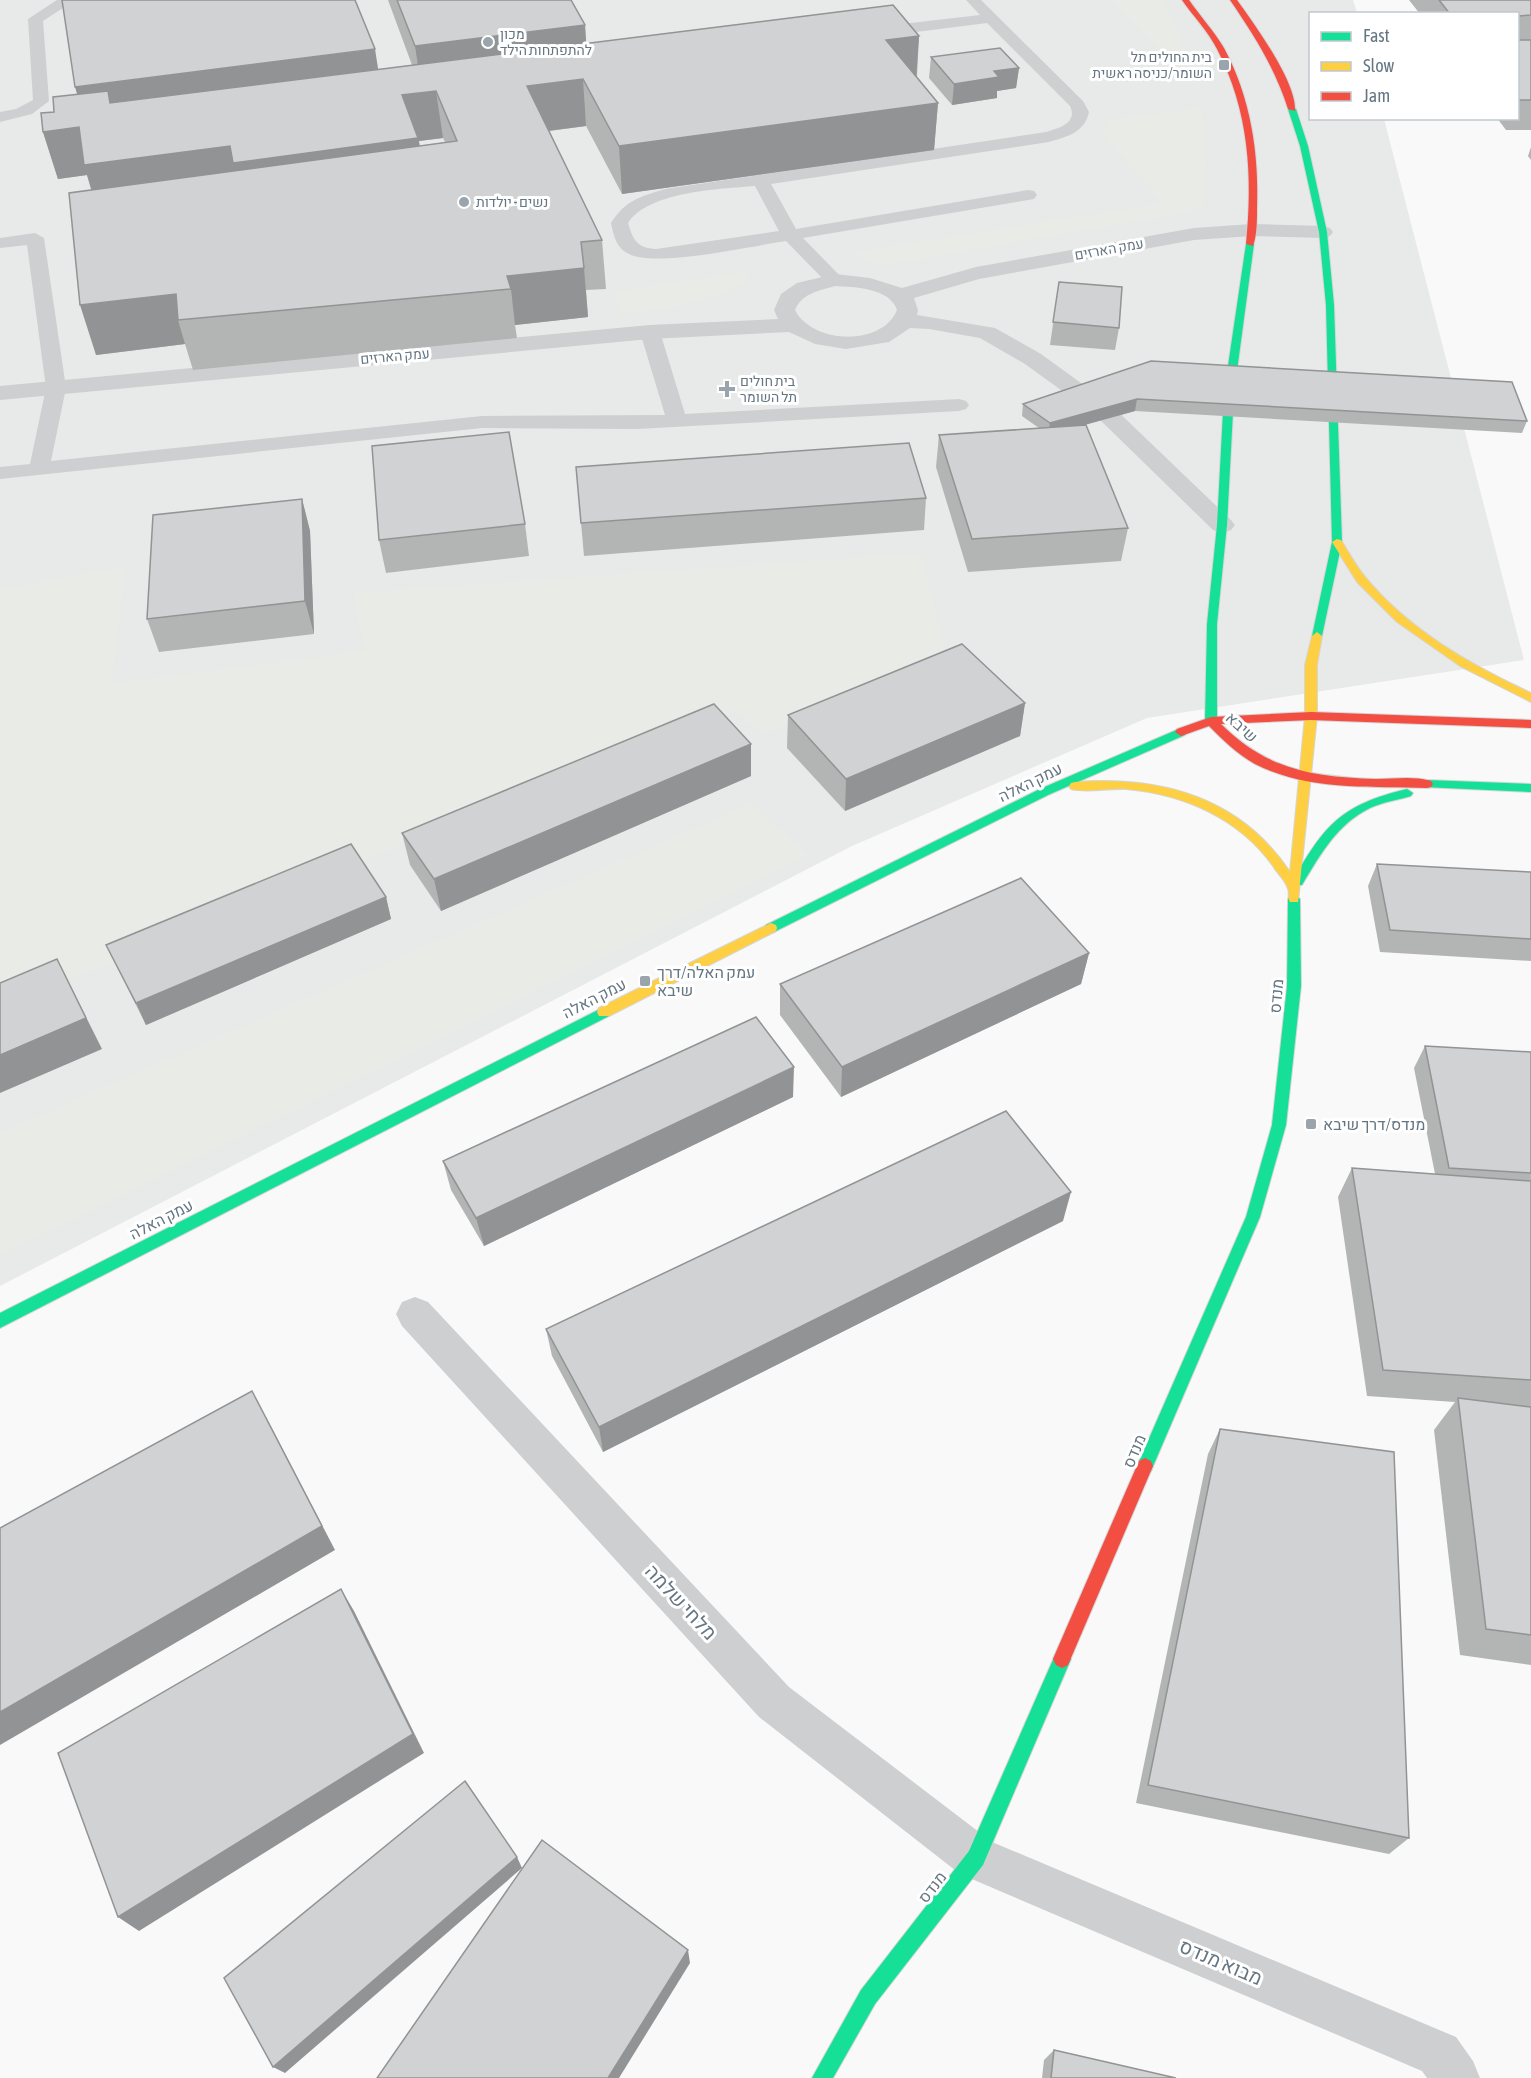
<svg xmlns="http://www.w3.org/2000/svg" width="1531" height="2078" viewBox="0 0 1531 2078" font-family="'Asap Condensed',Heebo,sans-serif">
  <rect width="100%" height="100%" fill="#f9f9f9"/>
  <path fill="#e8e9e9" d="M0,0H1353L1357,13L1310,14V118L1384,119L1524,660L1147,718L852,846L0,1286Z"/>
  <g fill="#e8ebe6">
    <path d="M1112,0H1163L1177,28L1200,89Z"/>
    <path d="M1202,108L1206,164L1204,204L1186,213L878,266L854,252L1163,203L1101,131L1108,120Z"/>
    <path d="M748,271L743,285C699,303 669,310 622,314L613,292Z"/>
    <path d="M921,553L947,658L762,735L735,710L0,1008V589L126,566L112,683L364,651L353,593Z"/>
    <path d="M752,803L807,855L0,1256V1133Z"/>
  </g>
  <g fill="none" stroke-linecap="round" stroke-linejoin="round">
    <g stroke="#d5d6d7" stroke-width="2">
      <g id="fast">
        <path d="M1292,107L1296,109L1308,146L1327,232L1334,305L1342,542L1322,636L1317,640L1312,636L1332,542L1326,305L1319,232L1300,146L1288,109Z"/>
        <path d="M1250,241L1254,244L1234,393L1227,525L1217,624V721L1211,725L1205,721L1207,624L1217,525L1224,393L1246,244Z"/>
        <path d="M1181,728L1185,729L1187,732L1185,735L1048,795L776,931L771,933L765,928L766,925L1040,789Z"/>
        <path d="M1427,780L1531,784V792L1423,787L1421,784L1423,781Z"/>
        <path d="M1407,789L1413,793L1411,796C1398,800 1383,802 1370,808C1337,824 1320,855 1302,885H1294L1292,882C1325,824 1341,805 1407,789Z"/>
        <path d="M1294,894L1300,899L1301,986L1286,1125L1260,1217L1151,1471L1145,1474L1139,1471L1137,1466L1246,1217L1272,1125L1287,986L1288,899Z"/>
        <path d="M604,1007L609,1008L611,1012L609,1016L0,1328V1313Z"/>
        <path d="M1062,1650L1068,1653L1071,1659L983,1865L875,2004L833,2078H812L861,1990L969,1851L1056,1653Z"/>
      </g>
    </g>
    <g stroke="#d5d6d7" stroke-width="2">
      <g id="slow">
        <path d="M1337,539L1341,540C1349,553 1356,566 1366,578C1409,630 1471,665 1531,693V702L1460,666L1397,622L1357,582L1332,542Z"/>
        <path d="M1317,632L1322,636L1317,665V716L1298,902H1290C1287,897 1290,894 1288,889C1286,881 1277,873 1273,866C1239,818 1183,794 1126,789C1109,788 1087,793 1071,789L1069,786L1071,783L1075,782C1161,776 1240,797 1290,872L1305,716V665L1312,636Z"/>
        <path d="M771,923L776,925L777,928L776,931L609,1016H599L597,1012L599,1008Z"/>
      </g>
    </g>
    <g stroke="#d5d6d7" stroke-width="2">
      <g id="jam">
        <path d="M1182,0H1189C1200,16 1214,31 1224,48C1251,98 1259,154 1257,209C1257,221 1257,235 1253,246L1246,244C1253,177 1249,110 1217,49C1208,31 1193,16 1182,0Z"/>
        <path d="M1230,0H1237C1254,24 1297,82 1295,111L1288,109C1275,68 1254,35 1230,0Z"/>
        <path d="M1311,712L1531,720V728L1311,720L1221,724C1267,770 1313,777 1376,779C1394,779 1414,776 1431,781L1433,784L1431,787L1427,788C1370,786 1308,791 1255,764C1237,754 1223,740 1209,726L1181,736L1175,732L1177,729L1211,717Z"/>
        <path d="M1145,1458L1151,1461L1153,1466L1068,1665L1062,1668L1056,1665L1053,1659L1139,1461Z"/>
      </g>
    </g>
    <g fill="#cecfd0" fill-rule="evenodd">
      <path d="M57,0H75L43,21L49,101L32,114L0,122V112L16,109L33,100L28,19Z"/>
      <path d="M966,0H981L1083,101L1089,112C1085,132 1067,137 1049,142L771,184L796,229L1028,190L1034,191L1037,195L1034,199L803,238L844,280L835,286L828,284L786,241C752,246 656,268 629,254C616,248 614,236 611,223C626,200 639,197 665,189L1046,132C1059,128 1078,123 1070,106L987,23L876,37L868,32L876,27L980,15ZM755,186L779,231L656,249C637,248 633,240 628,223C649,191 720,189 755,186Z"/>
      <path d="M35,233L44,238L66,388L51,461L482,416L665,415L640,332L650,326L660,332L685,414L959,399L966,401L969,405L966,409L959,411L637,429L482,428L0,479V467L30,464L46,388L27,245L0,248V238Z"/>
    </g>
    <g fill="#cecfd0" fill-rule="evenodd">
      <path d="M1252,224L1323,226L1330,228L1333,232L1330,236L1323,238L1252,236L1194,240L979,279L914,298L918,310L917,315L995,328L1041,354L1110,404L1231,520L1235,525L1231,530L1222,533L1213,530L1094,414L1025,364L980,338L929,329L910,328L889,342L846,349L815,344L789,332L650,339L0,400V386L650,325L778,319L774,310L781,294L797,283L835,274L870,278L902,288L976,267L1194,228ZM835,286C855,287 890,288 897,310C882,347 812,344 795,310C802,293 819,291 835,286Z"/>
      <path d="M415,1297L428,1302L789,1687L992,1842L1456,2037L1473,2061L1480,2078H1427L1422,2071L960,1874L759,1717L402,1326L396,1314L402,1302Z"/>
    </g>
    <use href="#fast" fill="#16e098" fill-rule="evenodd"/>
    <use href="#slow" fill="#ffcf43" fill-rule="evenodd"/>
    <use href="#jam" fill="#f24e42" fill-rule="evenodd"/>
  </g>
  <g fill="#b3b5b5" fill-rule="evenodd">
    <path d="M388,0H571L585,25L586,43L919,36L917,77L938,103L934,150L622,194L586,126L549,131L602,240L606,289L586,290L588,317L515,325L517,338L193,370L185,344L96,355L91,190L87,175L58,179L43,132L378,70L412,65ZM443,138L445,142L419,146V141Z"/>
    <path d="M1409,0H1531V130H1506L1497,118H1518V14H1420Z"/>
    <path d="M931,57L1019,68L1016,88L997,91V98L952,105L929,78Z"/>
    <path d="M1531,147V160L1528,156Z"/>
    <path d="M1059,282L1119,328L1115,350L1050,345Z"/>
    <path d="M1151,361L1527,421L1522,433L1135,411L1081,426L1128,528L1121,561L968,572L936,467L939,435L1039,428L1022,416L1023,404Z"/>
    <path d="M576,467L926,498L924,530L584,556Z"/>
    <path d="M302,499L310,531L314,634L159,652L147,619Z"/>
    <path d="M525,524L529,556L386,573L379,540Z"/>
    <path d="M1025,703L1020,736L845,811L787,748L788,715Z"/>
    <path d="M751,744V776L441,911L410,865L402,833Z"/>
    <path d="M1377,864L1531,872V961L1380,952L1368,886Z"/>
    <path d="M386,897L391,919L146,1025L106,945Z"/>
    <path d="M1089,953L1081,984L841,1097L780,1015V984Z"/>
    <path d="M1425,1046L1531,1052V1665L1460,1655L1434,1430L1455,1402L1367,1396L1338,1197L1352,1168L1435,1174L1414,1068Z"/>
    <path d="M793,1097L484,1246L451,1190L443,1161Z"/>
    <path d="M1063,1221L603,1452L552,1356L546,1329Z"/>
    <path d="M1220,1429L1409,1838L1389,1854L1136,1803L1208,1454Z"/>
    <path d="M1054,2050L1176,2078H1042L1044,2060Z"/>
  </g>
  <g fill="#929394">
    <path d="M585,25L588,71L422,92L415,46Z"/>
    <path d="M919,36L916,81L886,40Z"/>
    <path d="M375,49L382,94L89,134L75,87Z"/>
    <path d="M1019,68L1016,88L997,91V98L952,105L954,84L994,71Z"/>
    <path d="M583,79L586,126L532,133L527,86Z"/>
    <path d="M436,91L443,138L419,141L426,186L99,213L87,175L58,179L43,132L79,127L402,95Z"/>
    <path d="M938,103L934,150L622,194L619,146Z"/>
    <path d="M584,268L588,317L515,325L511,289L507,276Z"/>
    <path d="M176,294L178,320L185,344L96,355L80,305Z"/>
    <path d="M1137,399L1135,411L1048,435L1050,423Z"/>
    <path d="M302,499L310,531L314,634L305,601Z"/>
    <path d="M1025,703L1020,736L845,811L846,779Z"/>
    <path d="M751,744V776L441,911L434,879Z"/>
    <path d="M386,897L391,919L146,1025L136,1003Z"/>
    <path d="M1089,953L1081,984L841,1097L842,1067Z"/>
    <path d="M57,959L102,1049L0,1093V1055Z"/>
    <path d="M794,1067L793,1097L484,1246L476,1218Z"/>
    <path d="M1071,1192L1063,1221L603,1452L599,1427Z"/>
    <path d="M266,1417L335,1550L0,1745V1712Z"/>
    <path d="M341,1589L354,1611L424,1753L139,1931L118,1917Z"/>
    <path d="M517,1857L522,1868L285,2073L273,2067Z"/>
    <path d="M688,1950L690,1963L619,2078H608Z"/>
  </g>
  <g fill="#d0d2d3" stroke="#929394" stroke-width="1.5">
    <path d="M62,0H355L375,49L75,87Z"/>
    <path d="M397,0H571L585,25L415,46Z"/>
    <path d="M1439,0H1531V15L1518,16V14H1450Z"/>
    <path d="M893,5L919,36L886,40L938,103L619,146L583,79L527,86L602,240L581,242L584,268L507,276L511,289L178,320L176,294L80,305L69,193L457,141L436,91L402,95L418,138L233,163L230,146L84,165L79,127L43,132L41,113L54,112L53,97L108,91L110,103Z"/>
    <rect x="1518" y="40" width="13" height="60"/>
    <path d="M1000,48L1019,68L994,71L999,77L954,84L931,57Z"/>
    <path d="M1059,282L1122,287L1119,328L1053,322Z"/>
    <path d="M1151,361L1512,382L1527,421L1137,399L1050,423L1023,404Z"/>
    <path d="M1086,425L1128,528L972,539L939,435Z"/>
    <path d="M509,432L525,524L379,540L372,446Z"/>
    <path d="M909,443L926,498L581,523L576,467Z"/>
    <path d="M302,499L305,601L147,619L153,515Z"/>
    <path d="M962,644L1025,703L846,779L788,715Z"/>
    <path d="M714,704L751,744L434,879L402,833Z"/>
    <path d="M351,844L386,897L136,1003L106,945Z"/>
    <path d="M1377,864L1531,872V939L1390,930Z"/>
    <path d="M1021,878L1089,953L842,1067L780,984Z"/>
    <path d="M57,959L86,1018L0,1055V983Z"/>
    <path d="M756,1017L794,1067L476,1218L443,1161Z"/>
    <path d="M1425,1046L1531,1052V1173L1449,1168Z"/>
    <path d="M1006,1111L1071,1192L599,1427L546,1329Z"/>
    <path d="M1352,1168L1531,1181V1380L1383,1370Z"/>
    <path d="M252,1391L322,1526L0,1712V1528Z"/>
    <path d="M1458,1398L1531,1407V1635L1486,1629Z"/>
    <path d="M1220,1429L1394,1452L1409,1838L1148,1785Z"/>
    <path d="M341,1589L413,1734L118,1917L58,1753Z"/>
    <path d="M465,1781L517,1857L273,2067L224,1978Z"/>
    <path d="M542,1840L688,1950L608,2078H377Z"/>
    <path d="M1054,2050L1176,2078H1051Z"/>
  </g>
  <g fill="#99a4ac" stroke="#fff" stroke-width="2">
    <circle cx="488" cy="42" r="6"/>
    <rect x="1218" y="59" width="12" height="12" rx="3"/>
    <circle cx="464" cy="202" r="6"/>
    <path d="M724 380h6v6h6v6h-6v6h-6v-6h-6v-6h6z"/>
    <rect x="639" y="975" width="12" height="12" rx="3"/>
    <rect x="1305" y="1118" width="12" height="12" rx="3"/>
  </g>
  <g text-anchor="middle" stroke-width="6" stroke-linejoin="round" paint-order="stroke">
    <g font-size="14" fill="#657683" stroke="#fff" text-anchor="start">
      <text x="500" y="39">מכון<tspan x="500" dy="16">להתפתחות הילד</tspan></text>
      <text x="1212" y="62" text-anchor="end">בית החולים תל<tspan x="1212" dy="16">השומר/כניסה ראשית</tspan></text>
      <text x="476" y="207">נשים - יולדות</text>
      <text x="740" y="386">בית חולים<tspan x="740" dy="16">תל השומר</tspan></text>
    </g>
    <g font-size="14" fill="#657683" stroke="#fff">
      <text transform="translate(1109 249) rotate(-10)" y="5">עמק הארזים</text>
      <text transform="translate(395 356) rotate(-5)" y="5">עמק הארזים</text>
    </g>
    <g font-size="16" fill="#657683" stroke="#fff">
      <text transform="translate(1242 727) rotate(42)" y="6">שיבא</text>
      <text transform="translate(1030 782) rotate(-26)" y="6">עמק האלה</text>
      <text transform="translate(1276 996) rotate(-85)" y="6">מנדס</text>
      <text transform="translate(594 998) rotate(-27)" y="6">עמק האלה</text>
      <text transform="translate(161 1219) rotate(-27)" y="6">עמק האלה</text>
      <text transform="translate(1134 1451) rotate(-67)" y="6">מנדס</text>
      <text transform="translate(932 1887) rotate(-52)" y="6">מנדס</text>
    </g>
    <g font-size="16" fill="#657683" stroke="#fff" text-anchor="start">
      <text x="657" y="978">עמק האלה/דרך<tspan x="657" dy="18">שיבא</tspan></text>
      <text x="1323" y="1130">מנדס/דרך שיבא</text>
    </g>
    <g font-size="20" fill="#657683" stroke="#fff">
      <text transform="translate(681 1602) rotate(47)" y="7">מלחי שלמה</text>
      <text transform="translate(1221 1962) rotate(23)" y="7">מבוא מנדס</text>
    </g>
  </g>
  <rect x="1309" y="12" width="210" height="108" fill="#ffffff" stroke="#c1c8cd" stroke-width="1.5"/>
  <rect x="1321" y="32" width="30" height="9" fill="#16e098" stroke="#c1c8cd" stroke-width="1.5"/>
  <text x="1363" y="42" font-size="18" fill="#657683">Fast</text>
  <rect x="1321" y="62" width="30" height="9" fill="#ffcf43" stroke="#c1c8cd" stroke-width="1.5"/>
  <text x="1363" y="72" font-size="18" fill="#657683">Slow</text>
  <rect x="1321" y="92" width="30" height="9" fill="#f24e42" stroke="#c1c8cd" stroke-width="1.5"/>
  <text x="1363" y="102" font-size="18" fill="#657683">Jam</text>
</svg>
